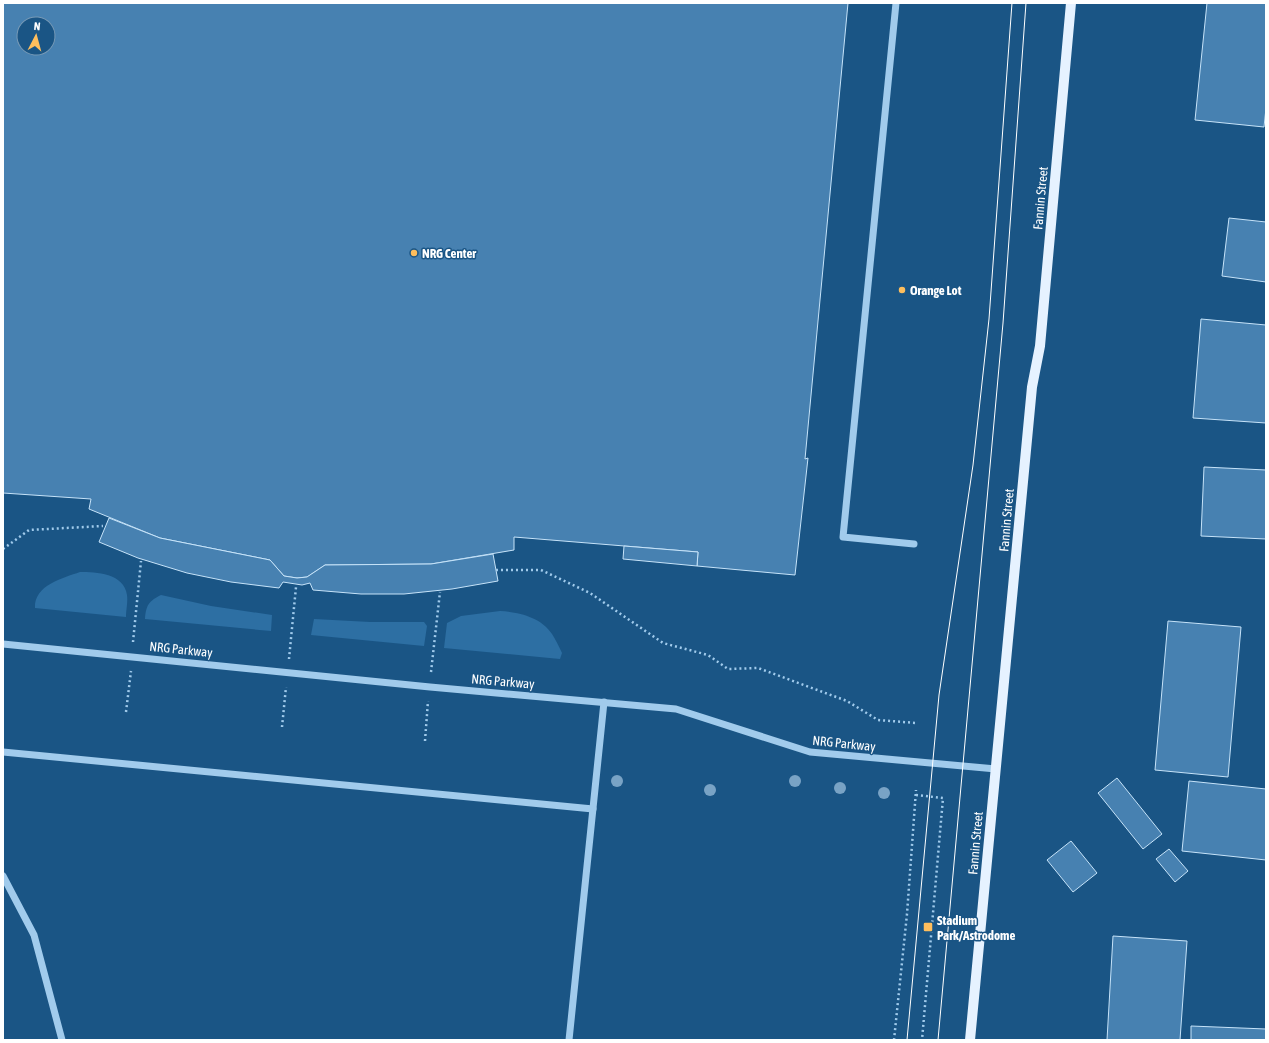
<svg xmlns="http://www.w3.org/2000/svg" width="1269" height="1043" viewBox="0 0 1269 1043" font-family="'Asap Condensed',sans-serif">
  <rect width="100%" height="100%" fill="#1a5585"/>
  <g fill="#2d6fa3">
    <path d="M80,572C96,572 124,573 127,595C128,602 126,610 126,617L35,608C34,585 63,578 80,572Z"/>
    <path d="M161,595L211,606L272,615L271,631L145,619C146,605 149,601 161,595Z"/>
    <path d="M500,611C518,612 541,617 552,634C556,640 559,647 562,653L560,659L444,648L447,623L461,616Z"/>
    <path d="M314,619L370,622H424L427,626L424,646L311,635Z"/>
  </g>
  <g fill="#4781b1" stroke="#c6e3f9" fill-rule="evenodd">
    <path d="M3,3H848L805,459L808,458L795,575L697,566L698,552L514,537V550L431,564L325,565L307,577L297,578L284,576L270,560L160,538L89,509L91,499L3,493ZM24,24H48V48H24Z"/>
    <path d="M1207,3H1266V108L1264,127L1195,120Z"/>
    <path d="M1229,218L1266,222V282L1222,276Z"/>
    <path d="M1201,319L1266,325V423L1193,418Z"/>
    <path d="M1204,467L1266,470V539L1201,536Z"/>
    <path d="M109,518L160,538L270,560L284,576L297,578L307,577L325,565L431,564L493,554L498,581L452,589L404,594H361L313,590L310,583L302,585L283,582L279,588L231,582L187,573L138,558L99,542Z"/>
    <path d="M624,546L698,552L697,566L623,559Z"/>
    <path d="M1168,621L1241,627L1228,777L1155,770Z"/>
    <path d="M1117,778L1162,834L1143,849L1098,793Z"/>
    <path d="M1189,781L1266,789V860L1182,851Z"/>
    <path d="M1071,841L1097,873L1073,892L1047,860Z"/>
    <path d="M1169,849L1188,871L1175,882L1156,859Z"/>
    <path d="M1113,936L1187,941L1180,1040H1107Z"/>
    <path d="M1191,1026L1266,1029V1040H1191Z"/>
  </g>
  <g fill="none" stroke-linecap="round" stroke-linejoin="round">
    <g stroke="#a1cbec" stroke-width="2.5" stroke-dasharray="2 3" stroke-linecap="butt">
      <path d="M3,549L29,530L103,526"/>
      <path d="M496,570H541L590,593L663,643L708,655L728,669L758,668L847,701L878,720L916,723"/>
      <path d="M133,642L141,561"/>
      <path d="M289,659L296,587"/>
      <path d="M431,672L440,592"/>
      <path d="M126,712L131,671"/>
      <path d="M282,727L286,687"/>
      <path d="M425,741L428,701"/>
      <path d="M916,795L943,798L922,1040"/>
      <path d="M894,1040L907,914L916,790"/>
    </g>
    <g stroke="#a1cbec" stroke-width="7">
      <path d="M896,3L843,537L914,544"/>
      <path d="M3,644L430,687L676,709L810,752L996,769"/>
      <path d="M3,752L593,809"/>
      <path d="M3,876L34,935L62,1040"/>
      <path d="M569,1040L604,702"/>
    </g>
    <path stroke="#e6f2ff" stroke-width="10" d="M970,1040L1032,387L1040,346L1071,3"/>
    <g stroke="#fff" stroke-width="1">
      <path d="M907,1040L939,695L973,465L989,319L1012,3"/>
      <path d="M938,1040L1003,323L1026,3"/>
    </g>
  </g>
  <g fill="#79a3c5">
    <circle cx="617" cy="781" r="6"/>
    <circle cx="795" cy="781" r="6"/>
    <circle cx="840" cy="788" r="6"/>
    <circle cx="710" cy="790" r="6"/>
    <circle cx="884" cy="793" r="6"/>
  </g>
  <g fill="#febe5d" stroke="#1a5585" stroke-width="1.5">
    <circle cx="414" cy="253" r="4"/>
    <circle cx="902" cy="290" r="4"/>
    <rect x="923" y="922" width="10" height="10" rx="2"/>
  </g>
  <g text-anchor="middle" stroke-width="3" stroke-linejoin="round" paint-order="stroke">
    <g font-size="13" fill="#fff" stroke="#1a5585">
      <text transform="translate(1040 198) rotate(-85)" y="5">Fannin Street</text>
      <text transform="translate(1006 520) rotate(-85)" y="5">Fannin Street</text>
      <text transform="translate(181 649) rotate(6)" y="5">NRG Parkway</text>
      <text transform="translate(503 681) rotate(5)" y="5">NRG Parkway</text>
      <text transform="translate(844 743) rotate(6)" y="5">NRG Parkway</text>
      <text transform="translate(975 843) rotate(-85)" y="5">Fannin Street</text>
    </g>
    <g font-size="13" font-weight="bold" fill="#fff" stroke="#1a5585" text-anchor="start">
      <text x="422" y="258">NRG Center</text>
      <text x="910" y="295">Orange Lot</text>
      <text x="937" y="925">Stadium<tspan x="937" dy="15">Park/Astrodome</tspan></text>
    </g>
  </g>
  <rect width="1269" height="1043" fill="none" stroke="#ffffff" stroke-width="8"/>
  <g transform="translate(36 36) rotate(6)"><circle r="19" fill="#1a5585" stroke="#7699b6"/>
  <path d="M0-3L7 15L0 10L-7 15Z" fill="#febe5d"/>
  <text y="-6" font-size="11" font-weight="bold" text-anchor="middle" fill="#ffffff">N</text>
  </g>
</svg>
